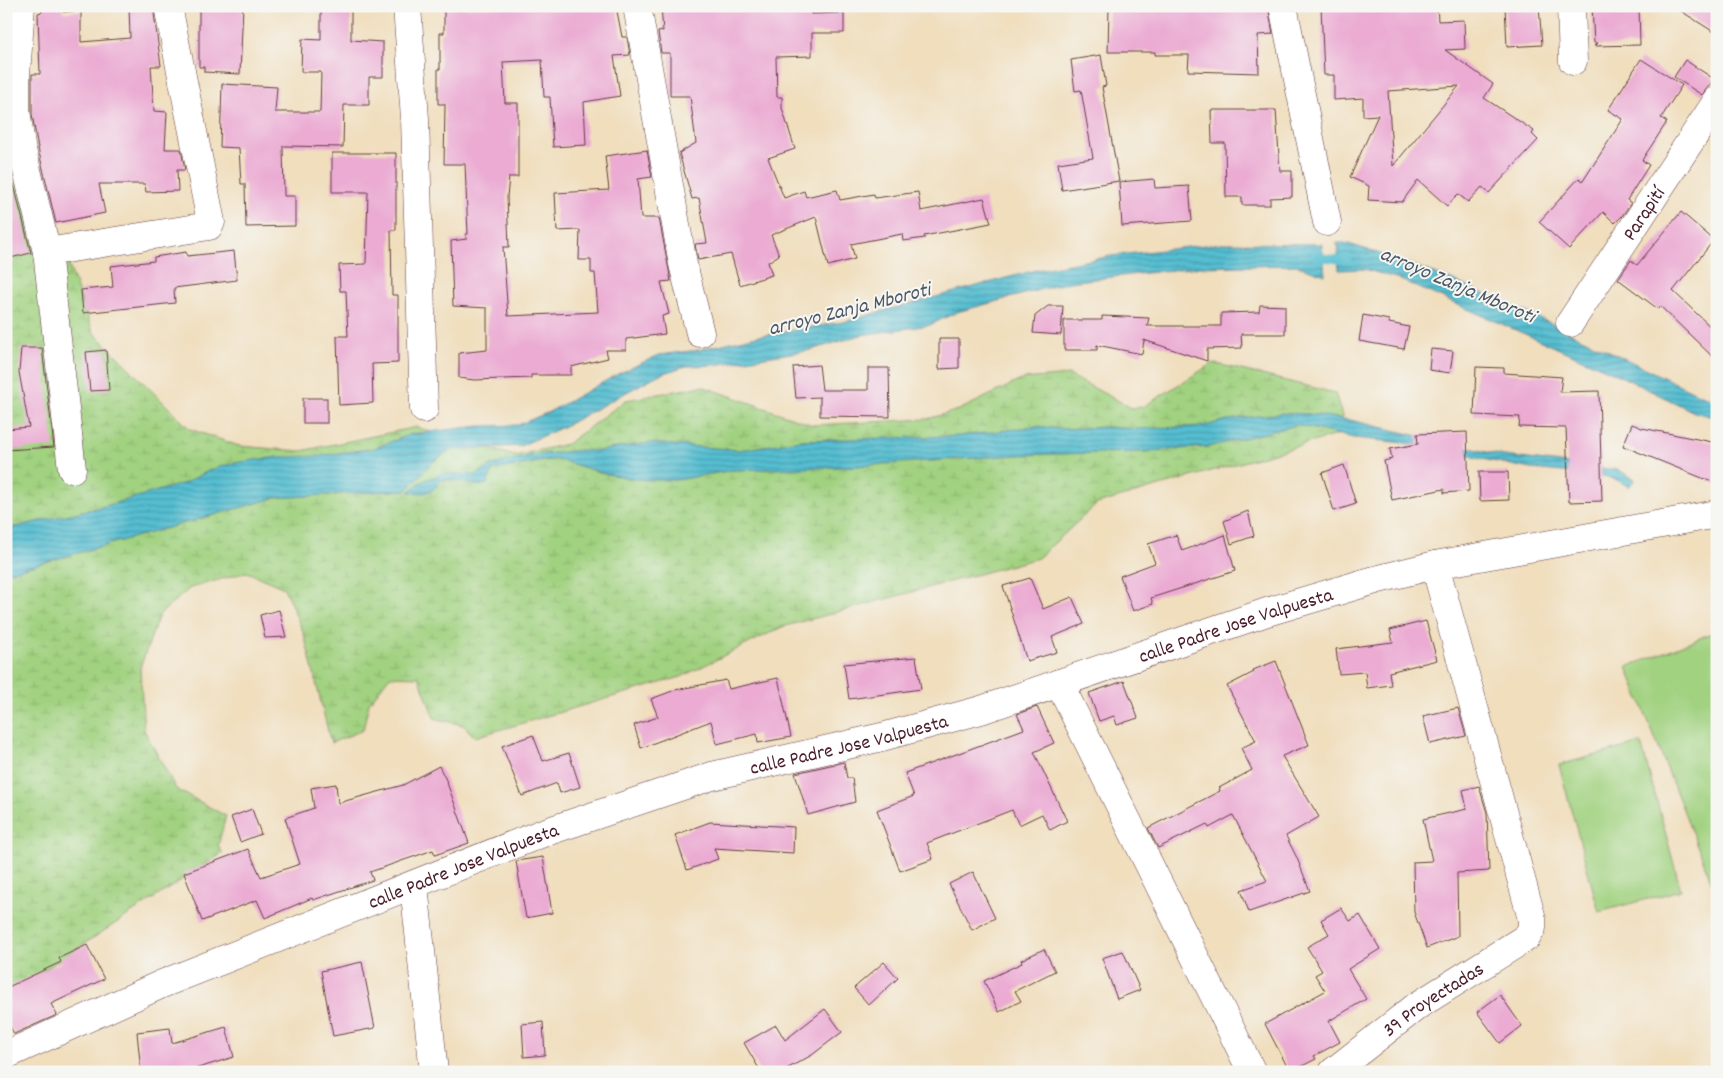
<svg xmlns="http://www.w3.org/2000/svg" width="1723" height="1078" viewBox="0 0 1723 1078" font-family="Dekko,sans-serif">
  <defs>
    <pattern id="wetland-marsh" width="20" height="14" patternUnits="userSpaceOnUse" patternTransform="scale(1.25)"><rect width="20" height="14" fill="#a1d280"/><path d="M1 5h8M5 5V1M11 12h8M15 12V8" fill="none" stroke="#8cb46f"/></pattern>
    <pattern id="water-rules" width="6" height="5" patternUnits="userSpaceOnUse" patternTransform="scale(1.25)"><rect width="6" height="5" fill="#55bed1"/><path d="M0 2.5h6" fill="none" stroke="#489aaa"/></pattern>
  </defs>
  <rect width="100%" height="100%" fill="#f6f6f2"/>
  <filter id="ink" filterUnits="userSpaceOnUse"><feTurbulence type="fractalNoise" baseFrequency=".02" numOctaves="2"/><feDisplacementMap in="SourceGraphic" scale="10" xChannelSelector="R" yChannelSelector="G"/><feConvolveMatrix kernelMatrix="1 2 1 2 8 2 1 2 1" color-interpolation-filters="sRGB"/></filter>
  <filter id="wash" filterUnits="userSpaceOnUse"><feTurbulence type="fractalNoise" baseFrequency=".0096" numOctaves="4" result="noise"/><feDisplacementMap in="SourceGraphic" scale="20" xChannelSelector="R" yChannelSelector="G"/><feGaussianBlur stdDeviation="1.12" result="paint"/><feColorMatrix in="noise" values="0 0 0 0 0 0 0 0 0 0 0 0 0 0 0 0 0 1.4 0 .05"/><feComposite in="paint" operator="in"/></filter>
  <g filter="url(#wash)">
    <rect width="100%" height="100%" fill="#f0debd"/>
    <g fill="#a1d280" stroke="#767856">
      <path d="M1717,631V896L1627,667Z"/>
      <path d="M1641,743L1681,890L1599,912L1559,765Z"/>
    </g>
    <path fill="url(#wetland-marsh)" stroke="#767856" d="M6,161L54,225L93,332L190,429L239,446L301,451L417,427L478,448H489L514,456L567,444L626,400L702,386L813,425L927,419L959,410L1023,379L1069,375L1132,408L1143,407L1213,363L1335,393L1347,432L1097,504L1038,558L782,627L681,677L475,737L463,725L434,718L419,677L390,676L369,703L363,730L331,743L304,634L284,588L247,572L190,588L159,615L140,668L144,730L176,789L226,816L218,846L223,853L6,995Z"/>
    <g fill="url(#water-rules)" stroke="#506e7e">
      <path d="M1222,243L1322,244L1325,275L1296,265L1198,267L1069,282L957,312L930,325L861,335L811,350L714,365L686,366L658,375L563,427L520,446L451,450L432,462L407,490L275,498L6,573V529L109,505L185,483L210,470L233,463L278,457L319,456L375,448L411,434L480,426L518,425L549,412L618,374L659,355L698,350L752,337L843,322L1032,271L1111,256Z"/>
      <path d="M1337,243H1345C1467,278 1588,342 1703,396L1717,399V418L1694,412L1610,371L1396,278L1364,269L1339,270Z"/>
      <path d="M1283,413L1309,414L1350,420L1504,456L1618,470L1635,479L1629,487L1619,481L1605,476L1531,469L1405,443L1353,438L1297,425L1208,447L1138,452L1018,455L840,467L733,470L677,480H644L606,474L556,459L493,470L487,484C470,489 457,476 440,481C433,494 422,494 409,492L419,483L443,473L476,475L493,465L528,456L581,450L598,451L648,443L740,450L801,440L961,436L1037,426L1061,429L1106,427L1138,429L1205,426L1227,420Z"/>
    </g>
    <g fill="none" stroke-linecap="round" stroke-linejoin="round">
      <path stroke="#55bed1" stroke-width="8" d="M1314,256L1347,261"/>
    </g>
    <g id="blocks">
      <g fill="#ebabd3" fill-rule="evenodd">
        <path d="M42,6H62L63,12L81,11V42L130,38L129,6H153L161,66H151L154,111L167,112L165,149H181L185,170H177L178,191L146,192L145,184H99L105,213L56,223L38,148L32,114V74H40L38,13L42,12Z"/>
        <path d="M199,6H243L240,74L204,72V67H199Z"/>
        <path d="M321,6H351V40L383,42V77H369V105H344L343,147L283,146L284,196H295V226L246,227L245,184H241L239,148L220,147L222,84L277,87L275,112H320L321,72H301L302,39L321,40Z"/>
        <path d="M616,6L622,37H627L630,55L614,56L620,96L584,102L586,145L553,147L550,97H544L542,60L503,62L505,103H518V177H509L507,197L509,247H503L508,316L598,312L595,273H591V260H579L580,230L557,231L555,193L609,190L605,156L647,150L652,177L638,179L641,218H659L671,281L661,282L669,314L662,316L665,334L626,339V350H606L608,358L571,367V375H531V378L474,380L459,378V353L487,350V308L453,306L451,241L467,239L466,234H468L465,164H444L445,104H438V69H440V33H444V9L476,7Z"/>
        <path d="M661,6H811V14L844,13V33H812V56L776,57L777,97H782V108L795,149L768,158L784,198L804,191L806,197L837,190L840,200L874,194L875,198L918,192L921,211L984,198L991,223L924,236L925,238L903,241L902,234L851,244L855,259L828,266L816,217L771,235L779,255L768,262L772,275L740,285L731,254L698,260L695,244L707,243L699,198L692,199L679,153L696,143L690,96H670V53H661L658,32L663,31Z"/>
        <path d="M1109,6H1268L1273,34L1258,35L1259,73L1188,71L1189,55H1155V52H1108Z"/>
        <path d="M1321,6H1437L1438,21L1464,20L1465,49L1445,50L1493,84L1484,98L1534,131L1532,134L1538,140L1489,193L1482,187L1468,202L1458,194L1447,206L1418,180L1402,202L1368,200L1369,186L1350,177L1378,115L1363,116V98L1334,100V75H1324ZM1459,86L1393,166L1388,91Z"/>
        <path d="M1505,6H1539L1542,45L1507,47Z"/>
        <path d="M1592,6H1639L1640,45L1594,46L1597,43H1594Z"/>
        <path d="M1673,6H1717V34Z"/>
        <path d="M1101,55L1106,86L1102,87L1119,181L1062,190L1058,163L1093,158L1081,90L1075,91L1071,60Z"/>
        <path d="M1641,59L1682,85L1661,118L1667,122L1642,160L1649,165L1627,200L1631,203L1622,216L1615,223L1603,212L1569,249L1539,222L1579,178L1583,181L1623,119L1608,110Z"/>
        <path d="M1685,60L1714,79L1702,95L1674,77Z"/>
        <path d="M1211,110H1276L1280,171H1292V197L1270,198V205H1242V197H1226L1225,143H1212Z"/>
        <path d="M332,153H396V230H391L392,295H398V363L372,364L373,403L339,405L337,336H348L346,291H340L339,265L366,264L368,192H332Z"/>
        <path d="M6,177H12L31,253L6,259Z"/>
        <path d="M1154,179L1155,188L1189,186L1192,221L1122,226L1119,182Z"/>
        <path d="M1681,212L1714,240L1673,291L1717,333V361L1660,306L1658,309L1618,279L1631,260L1637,265Z"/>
        <path d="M234,251L237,280L174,288L175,303L83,313L81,290L113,287L111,266L154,261V257L186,252L187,256Z"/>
        <path d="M1260,305L1285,306V334H1241L1242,348L1207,349V361L1144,340L1142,354L1097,345V350H1064V320H1102V316L1149,318L1147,326H1221V313L1259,312Z"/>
        <path d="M1048,306H1063L1061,335L1033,333L1035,316Z"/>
        <path d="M1363,315L1389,320V323L1409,327L1404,349L1359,341Z"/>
        <path d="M939,339H959V368L939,369Z"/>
        <path d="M21,348H42L54,447L6,450V429L29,427L19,372Z"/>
        <path d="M1431,349L1453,351L1450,373L1429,370Z"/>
        <path d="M106,350L109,390L90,391L86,352Z"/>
        <path d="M819,365L822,390H868V368H889L890,417L820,416V397L796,398L793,367Z"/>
        <path d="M1476,367L1504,368V373L1562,377L1560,392L1599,391L1602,501L1569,502L1566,428L1519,427L1520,417L1474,415Z"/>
        <rect x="303" y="398" width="24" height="25"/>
        <path d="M1632,424L1642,428L1717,443V484L1623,446Z"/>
        <path d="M1467,432L1469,491L1444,493V489L1392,500L1384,461L1392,459L1390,449L1418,444L1417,434Z"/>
        <path d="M1344,465L1356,504L1334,511L1322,473Z"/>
        <path d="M1479,472H1508L1509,500L1480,501Z"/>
        <path d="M1248,511L1254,536L1231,544L1224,521Z"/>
        <path d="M1176,535L1182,551L1225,535L1235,571L1151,598L1153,604L1133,611L1120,576L1155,563L1148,544Z"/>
        <path d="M1030,578L1043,609L1072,597L1084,624L1052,637L1057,652L1027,661L1003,586Z"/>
        <path d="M279,610L286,637L265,638L260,615Z"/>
        <path d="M1426,621L1437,660L1389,672L1391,685L1367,688L1365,672L1339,674L1336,649L1393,642L1390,630Z"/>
        <path d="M916,657L921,689L849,699L844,664Z"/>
        <path d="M1276,661L1309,745L1282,756L1319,817L1286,836L1297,858L1310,891L1249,912L1241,890L1267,881L1233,815L1209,828L1207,824L1158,848L1148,828L1220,791L1219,788L1252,770L1241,748L1256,741L1227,686L1254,672L1253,670Z"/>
        <path d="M778,678L791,737L758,743L757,734L717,744L711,721L641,748L634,725L658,717L651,699L675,690L726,680L729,689Z"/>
        <path d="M1124,681L1138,718L1117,725L1114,716L1099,721L1089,693Z"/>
        <path d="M1037,707L1054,743L1034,752L1067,821L1050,830L1042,814L1019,825L1012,810L927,843L933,859L900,871L877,810L914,796L905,773L1024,729L1017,714Z"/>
        <path d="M1458,708L1466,736L1430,744L1423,716Z"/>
        <path d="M533,735L543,761L569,753L580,787L560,793L557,783L522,796L502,746Z"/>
        <path d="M844,762L847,778H852L855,802L808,815L795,773Z"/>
        <path d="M439,766L446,780L469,843L435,855L433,850L370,872L373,880L313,900L312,898L265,918L257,900L202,921L184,873L248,849L261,877L300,864L285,818L314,808L311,788L336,784L338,803L403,785Z"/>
        <path d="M1479,786L1487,813L1489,871L1457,873L1458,936L1427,948L1414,912L1413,862L1432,861L1423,819L1467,809L1463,790Z"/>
        <path d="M252,809L261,834L240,842L231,817Z"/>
        <path d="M710,822L794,827L793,853L714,848L718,859L687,870L675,835Z"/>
        <path d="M543,857L552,913L526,918L516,861Z"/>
        <path d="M973,872L995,918L972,930L949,884Z"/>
        <path d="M1341,908L1350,921L1360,915L1380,949L1348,969L1366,999L1329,1021L1340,1042L1314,1056L1316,1059L1290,1072L1265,1024L1325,991L1315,975L1322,971L1307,947L1329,934L1321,920Z"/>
        <path d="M87,945L104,979L51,1004L57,1015L14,1034L6,1019V988L61,962L59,958Z"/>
        <path d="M1044,949L1055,971L1015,991L1021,1001L999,1012L984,981L1022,963L1021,960Z"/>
        <path d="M1123,951L1140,990L1117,999L1102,958Z"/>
        <path d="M362,962L375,1028L333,1036L321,971Z"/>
        <path d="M884,962L898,978L869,1005L854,988Z"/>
        <path d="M1500,995L1522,1026L1500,1043L1477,1012Z"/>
        <path d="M825,1009L842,1032L812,1055L781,1072H761L744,1043L776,1025L785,1040Z"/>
        <path d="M543,1022L545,1055L524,1057L522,1024Z"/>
        <path d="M226,1027L234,1057L185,1072H141L137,1032L170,1028L172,1043Z"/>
      </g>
    </g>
  </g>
  <g filter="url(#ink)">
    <use href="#blocks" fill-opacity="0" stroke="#633c41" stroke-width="1"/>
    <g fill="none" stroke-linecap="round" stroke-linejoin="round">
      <g stroke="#633c41" stroke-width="29">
        <g id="street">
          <path d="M21,6L16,75V110L21,146L47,252L72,469"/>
          <path d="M407,6L415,119L424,409"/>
          <path d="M637,6L683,264L700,333"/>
          <path d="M1283,6L1327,222"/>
          <path d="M1571,6L1573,61"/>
          <path d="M47,252L209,226L211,222L168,6"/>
          <path id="s1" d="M1570,323L1717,101"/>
          <path d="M1059,683L1252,1072"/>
          <path d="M414,886L434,1072"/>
          <path id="s2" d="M6,1055L162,984L543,833L712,776L882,737L981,710L1267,612L1375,580L1435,565L1717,514"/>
          <path id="s3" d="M1333,1072L1417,1006L1527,937L1532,928V919L1435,565"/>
        </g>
      </g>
      <use href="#street" stroke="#fff" stroke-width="28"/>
    </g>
  </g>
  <g text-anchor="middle" stroke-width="4" stroke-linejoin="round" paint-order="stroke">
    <g font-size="20" fill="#4a1f2b" stroke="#f6f6f2">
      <text dy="7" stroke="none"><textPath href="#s1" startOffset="132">Parapití</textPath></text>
      <text dy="7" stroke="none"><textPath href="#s2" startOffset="1305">calle Padre Jose Valpuesta</textPath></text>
      <text dy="7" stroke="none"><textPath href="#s2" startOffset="900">calle Padre Jose Valpuesta</textPath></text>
      <text dy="7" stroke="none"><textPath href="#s2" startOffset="495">calle Padre Jose Valpuesta</textPath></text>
      <text dy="7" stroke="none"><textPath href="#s3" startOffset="124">39 Proyectadas</textPath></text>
    </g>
    <g font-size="21" font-style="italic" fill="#4e5765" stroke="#f6f6f2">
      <text transform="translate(1458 284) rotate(23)" y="7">arroyo Zanja Mboroti</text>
      <text transform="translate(849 308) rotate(-14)" y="7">arroyo Zanja Mboroti</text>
    </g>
  </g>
  <rect width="1723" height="1078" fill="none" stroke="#f6f6f2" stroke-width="25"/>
</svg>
